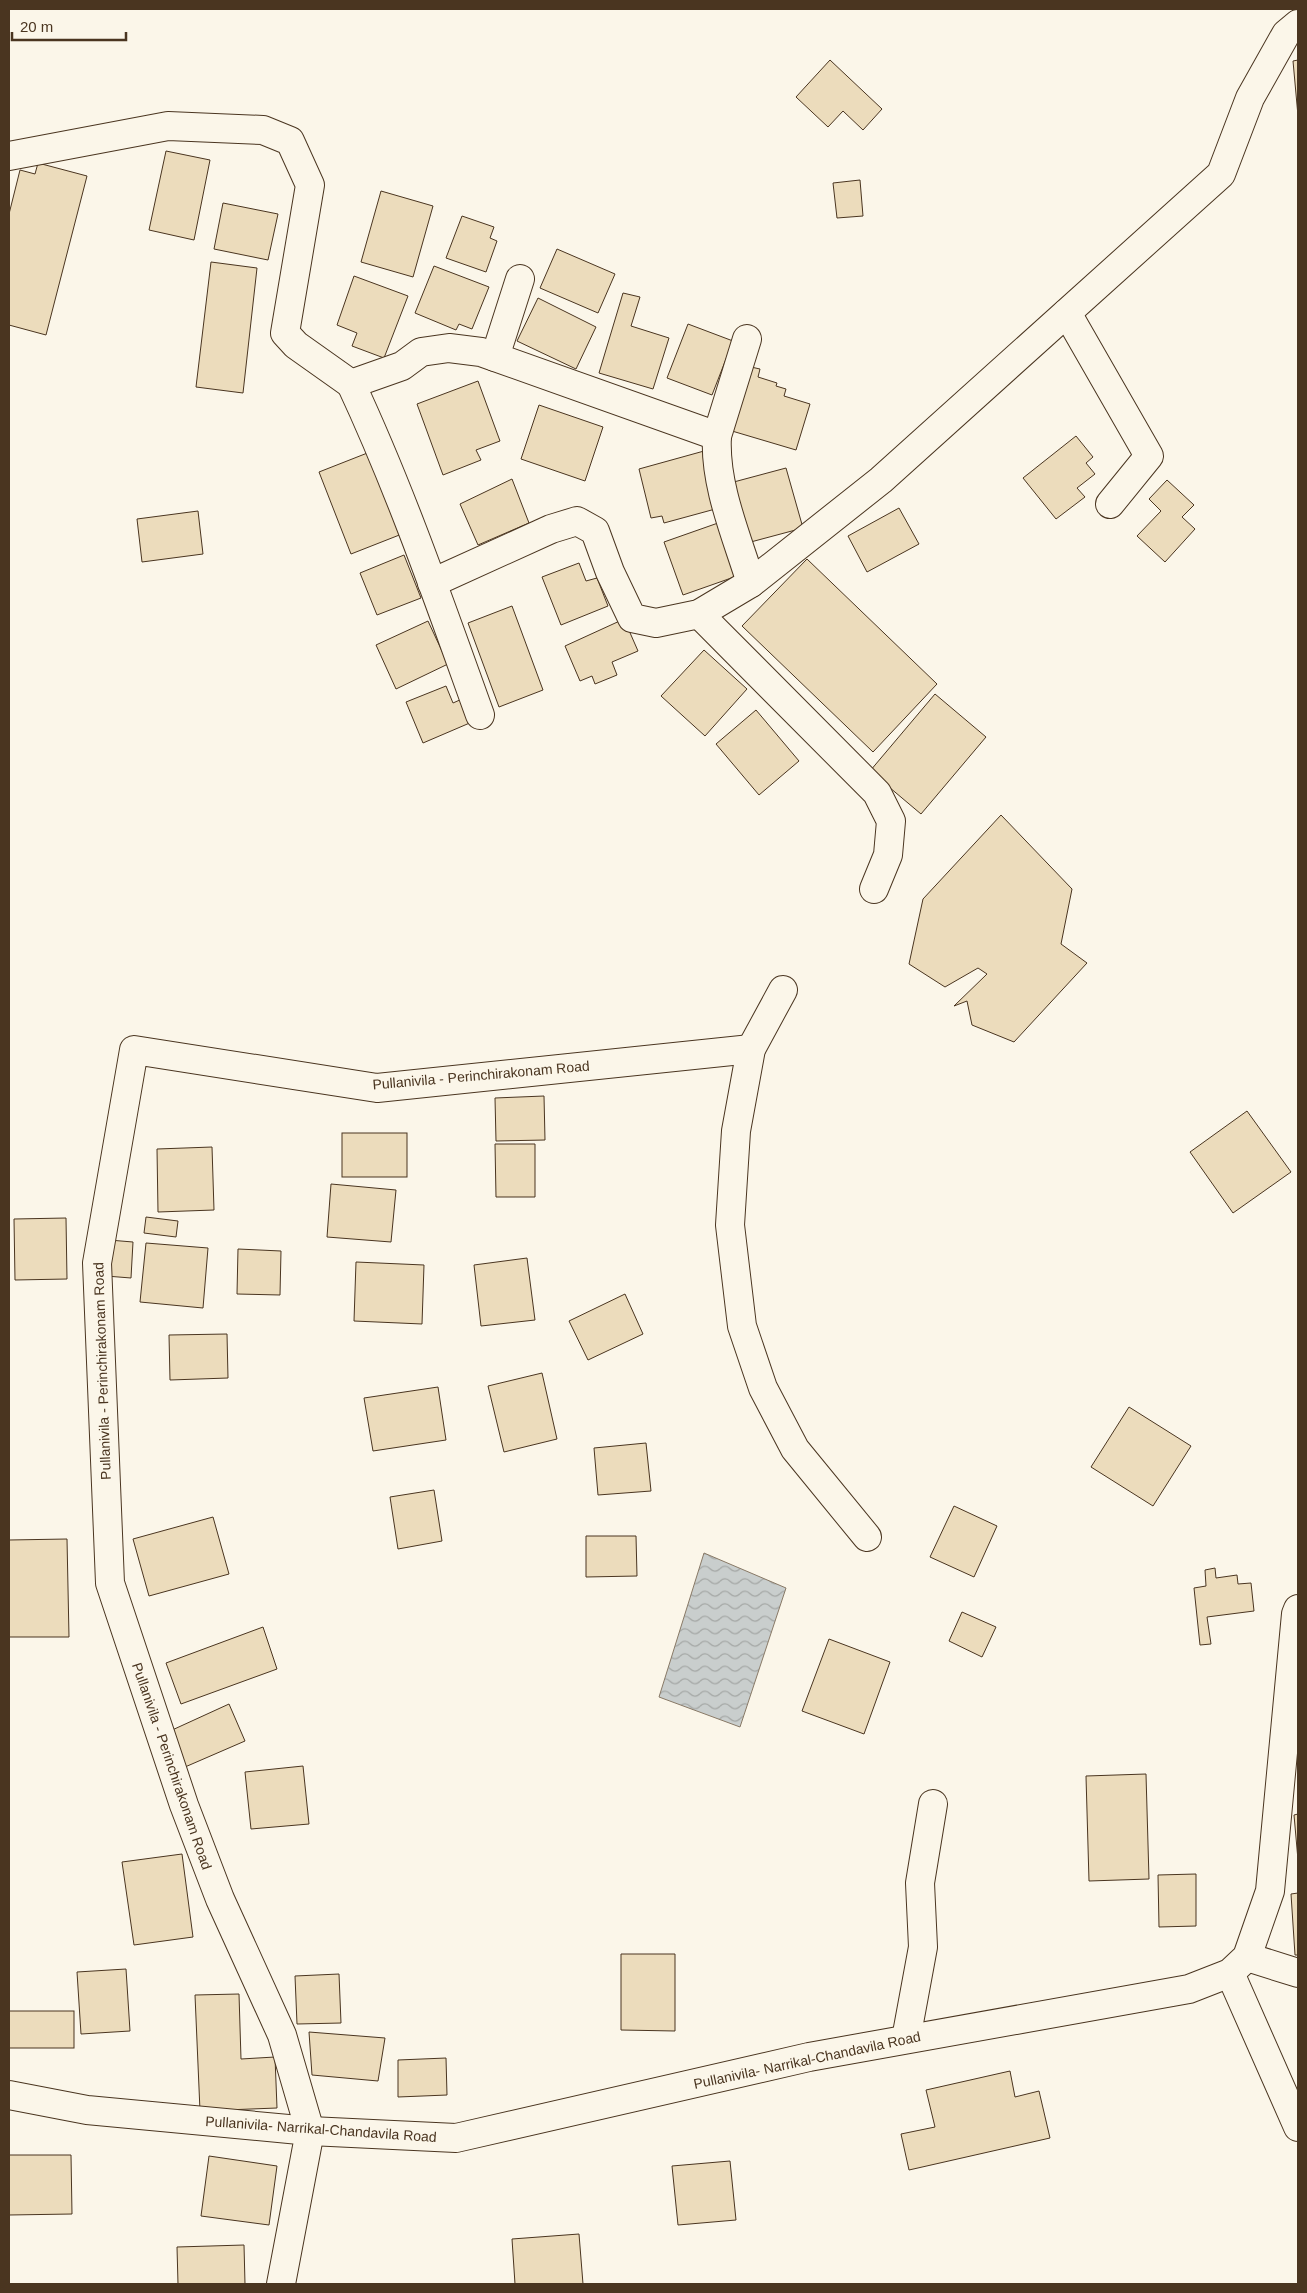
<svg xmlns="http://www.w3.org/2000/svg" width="1307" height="2293" viewBox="0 0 1307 2293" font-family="Helvetica,sans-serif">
  <defs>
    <pattern id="water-waves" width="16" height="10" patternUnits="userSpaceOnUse" patternTransform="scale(1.25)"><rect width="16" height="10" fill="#c9cecd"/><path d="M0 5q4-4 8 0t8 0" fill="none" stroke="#a5a8a6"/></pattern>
  </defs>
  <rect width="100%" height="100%" fill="#fbf6e9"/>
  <path fill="url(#water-waves)" stroke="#887966" d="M704,1553L786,1588L740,1727L659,1697Z"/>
  <g fill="#ecdcbc" stroke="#4a3520">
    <path d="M830,60L882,109L863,130L843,111L828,127L796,97Z"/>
    <path d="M1298,60V116L1293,61Z"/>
    <path d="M166,151L210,160L194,240L149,230Z"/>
    <path d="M38,163L87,176L46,335L9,325V214L20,170L35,174Z"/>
    <path d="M860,180L863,216L837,218L833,183Z"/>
    <path d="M381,191L433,206L413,277L361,262Z"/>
    <path d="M223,203L278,214L268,260L214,249Z"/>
    <path d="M462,216L494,227L490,238L497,241L486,272L446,258Z"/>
    <path d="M557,249L615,274L598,313L540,288Z"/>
    <path d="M211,262L257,268L243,393L196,387Z"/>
    <path d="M434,266L489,287L472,329L459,324L456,330L415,313Z"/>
    <path d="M354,276L408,296L384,358L352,346L357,333L337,325Z"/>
    <path d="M623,293L640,297L631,326L669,338L653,389L599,373Z"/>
    <path d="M538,298L596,327L576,369L517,341Z"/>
    <path d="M688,324L733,341L712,395L667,378Z"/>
    <path d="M751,367L760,369L758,377L777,383L776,386L786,389L784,396L810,404L796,450L732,431Z"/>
    <path d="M478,381L500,441L476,450L481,460L443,475L417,404Z"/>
    <path d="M539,405L603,427L585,481L521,459Z"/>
    <path d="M1076,436L1093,457L1086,463L1095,474L1077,488L1085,497L1056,519L1023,478Z"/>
    <path d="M375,450L407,532L351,554L319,472Z"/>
    <path d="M704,451L719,508L664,523L662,516L651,518L639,469Z"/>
    <path d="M786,468L803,528L747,543L730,483Z"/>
    <path d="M512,479L529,523L478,545L460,504Z"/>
    <path d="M1167,480L1194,505L1182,517L1195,529L1165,562L1137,536L1161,511L1149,499Z"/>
    <path d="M899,508L919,544L867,572L848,536Z"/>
    <path d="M198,511L203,554L142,562L137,519Z"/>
    <path d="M718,523L737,576L683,595L664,542Z"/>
    <path d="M404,555L421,598L377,615L360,573Z"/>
    <path d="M807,559L937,684L873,752L742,626Z"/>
    <path d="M579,563L586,581L597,578L608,606L561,625L542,577Z"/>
    <path d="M512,606L543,690L499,707L468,623Z"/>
    <path d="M624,619L638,651L612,662L617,675L595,684L592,676L580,681L565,646Z"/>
    <path d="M428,621L448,664L396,689L376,645Z"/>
    <path d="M704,650L747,689L705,736L661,696Z"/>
    <path d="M446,686L453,703L462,699L472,722L423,743L406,702Z"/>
    <path d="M935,694L986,737L921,814L870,771Z"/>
    <path d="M756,710L799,761L759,795L716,744Z"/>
    <path d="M1001,815L1072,889L1061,944L1087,963L1014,1042L972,1025L967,1001L954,1006L987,974L978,968L945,987L909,964L923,899Z"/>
    <path d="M544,1096L545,1140L496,1141L495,1098Z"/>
    <path d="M1247,1111L1291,1172L1233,1213L1190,1152Z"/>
    <rect x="342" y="1133" width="65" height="44"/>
    <path d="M495,1144H535V1197H496Z"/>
    <path d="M212,1147L214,1210L158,1212L157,1149Z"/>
    <path d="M331,1184L396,1190L391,1242L327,1237Z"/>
    <path d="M146,1217L178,1221L176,1237L144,1233Z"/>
    <path d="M66,1218L67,1279L15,1280L14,1219Z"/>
    <path d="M109,1240L133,1242L131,1278L106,1276Z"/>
    <path d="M146,1243L208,1248L203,1308L140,1302Z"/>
    <path d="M238,1249L281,1251L280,1295L237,1294Z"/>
    <path d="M527,1258L535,1320L481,1326L474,1265Z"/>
    <path d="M356,1262L424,1265L422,1324L354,1321Z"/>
    <path d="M625,1294L643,1334L588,1360L569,1321Z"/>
    <path d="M227,1334L228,1378L170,1380L169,1335Z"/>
    <path d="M542,1373L557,1439L504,1452L488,1386Z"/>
    <path d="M438,1387L446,1440L373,1451L364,1398Z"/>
    <path d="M1129,1407L1191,1446L1153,1506L1091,1467Z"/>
    <path d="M646,1443L651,1491L598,1495L594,1448Z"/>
    <path d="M434,1490L442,1541L398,1549L390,1497Z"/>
    <path d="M954,1506L997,1526L974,1577L930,1557Z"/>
    <path d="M213,1517L229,1574L149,1596L133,1539Z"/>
    <path d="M586,1536H636L637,1576L586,1577Z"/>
    <path d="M67,1539L69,1637H9V1540Z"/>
    <path d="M1215,1568L1216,1578L1237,1575L1238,1584L1251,1583L1254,1611L1207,1617L1211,1644L1200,1645L1194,1588L1206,1586L1205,1570Z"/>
    <path d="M962,1612L996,1627L982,1657L949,1641Z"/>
    <path d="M263,1627L277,1669L181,1704L166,1663Z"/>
    <path d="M829,1639L890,1662L864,1734L802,1711Z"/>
    <path d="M229,1704L245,1741L185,1767L170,1731Z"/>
    <path d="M303,1766L309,1824L251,1829L245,1772Z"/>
    <path d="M1146,1774L1149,1879L1089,1881L1086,1776Z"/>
    <path d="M1298,1814V1860L1294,1815Z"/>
    <path d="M182,1854L193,1937L134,1945L122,1862Z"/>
    <path d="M1196,1874V1926L1159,1927L1158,1875Z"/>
    <path d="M1298,1893V1955H1295L1291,1894Z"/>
    <path d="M621,1954H675V2031L621,2030Z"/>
    <path d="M126,1969L130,2031L81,2034L77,1972Z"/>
    <path d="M339,1974L341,2023L297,2024L295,1976Z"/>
    <path d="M239,1994L241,2059L275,2057L277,2108L200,2111L195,1995Z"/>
    <rect x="9" y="2011" width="65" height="37"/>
    <path d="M309,2032L385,2038L378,2081L312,2075Z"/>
    <path d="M446,2058L447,2095L398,2097V2060Z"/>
    <path d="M1010,2071L1015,2097L1039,2091L1050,2138L909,2170L901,2134L935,2127L926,2090Z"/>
    <path d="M9,2155H71L72,2214L9,2215Z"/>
    <path d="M209,2156L277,2166L269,2225L201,2216Z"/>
    <path d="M730,2161L736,2220L678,2225L672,2166Z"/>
    <path d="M579,2234L583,2284H515L512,2239Z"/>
    <path d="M244,2245L245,2284H178L177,2247Z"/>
  </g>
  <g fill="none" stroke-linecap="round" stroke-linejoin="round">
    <g stroke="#4a3520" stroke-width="30">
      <g id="minor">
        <path d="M9,156L168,126L263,130L290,141L310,185L285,333L296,345L351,384L402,366L421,352L449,348L481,352L717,436"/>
        <path d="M1067,313L1149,456L1110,504"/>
        <path d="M747,339L717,436C714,485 737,537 751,583"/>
        <path d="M495,357L520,279"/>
        <path d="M351,384C401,491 440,604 480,715"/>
        <path d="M432,583L551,529L577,521L595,531L610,572L632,618L656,623L699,614L751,583L881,480L1221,174L1250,98L1286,34L1298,24"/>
        <path d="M699,614L877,793L891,821L888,855L874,889"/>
        <path d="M783,990L751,1049L736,1131L730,1225L742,1326L763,1388L795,1449L867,1537"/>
        <path d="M1247,1957L1298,1973"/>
        <path d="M1230,1973L1298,2127"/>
        <path d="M906,2039L923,1947L920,1883L933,1804"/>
        <path d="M281,2284L310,2131L282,2035L220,1899L184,1805L110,1583L97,1263L134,1050L377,1088L751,1049"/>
      </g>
    </g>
    <g stroke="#4a3520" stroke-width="30">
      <path id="tertiary" d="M9,2095L87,2110L310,2131L456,2138L809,2057L1189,1989L1230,1973L1247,1957L1270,1891L1296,1614L1298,1609"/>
    </g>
    <use href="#minor" stroke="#fbf6e9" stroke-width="28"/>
    <use href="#tertiary" stroke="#fbf6e9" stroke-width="28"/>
  </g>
  <g text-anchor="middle" stroke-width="4" stroke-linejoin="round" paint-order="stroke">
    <g font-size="14" fill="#4a3520" stroke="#fbf6e9">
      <text transform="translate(481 1075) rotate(-5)" y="5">Pullanivila - Perinchirakonam Road</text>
      <text transform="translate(102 1371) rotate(-92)" y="5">Pullanivila - Perinchirakonam Road</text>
      <text transform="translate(172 1766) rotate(71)" y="5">Pullanivila - Perinchirakonam Road</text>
      <text transform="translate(807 2060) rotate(-12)" y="5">Pullanivila- Narrikal-Chandavila Road</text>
      <text transform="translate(321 2129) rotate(4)" y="5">Pullanivila- Narrikal-Chandavila Road</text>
    </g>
  </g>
  <rect width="1307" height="2293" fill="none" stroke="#4a3520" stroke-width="20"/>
  <path d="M12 32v8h114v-8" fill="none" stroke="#4a3520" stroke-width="2.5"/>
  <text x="20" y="32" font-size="15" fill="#4a3520" stroke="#fbf6e9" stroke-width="4" paint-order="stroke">20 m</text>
</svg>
